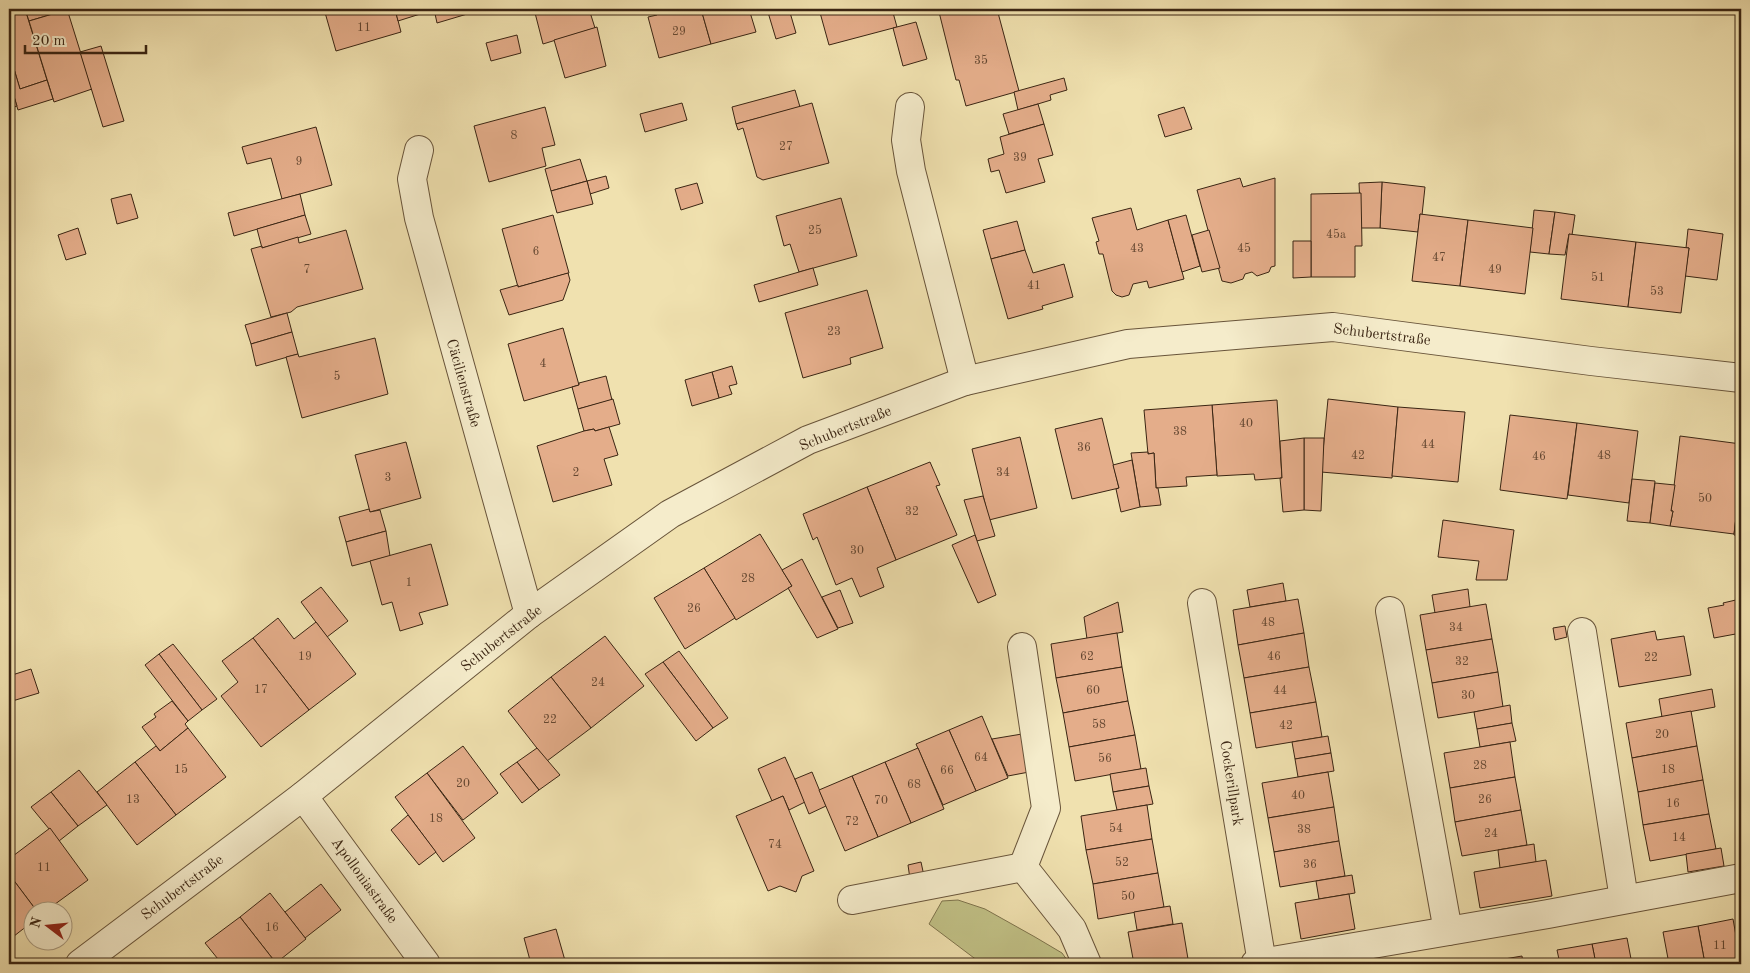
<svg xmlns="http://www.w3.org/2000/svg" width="1750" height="973" viewBox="0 0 1750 973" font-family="'Old Standard TT',serif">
  <rect width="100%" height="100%" fill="#f0e1af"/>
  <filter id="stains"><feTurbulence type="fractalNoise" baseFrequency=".004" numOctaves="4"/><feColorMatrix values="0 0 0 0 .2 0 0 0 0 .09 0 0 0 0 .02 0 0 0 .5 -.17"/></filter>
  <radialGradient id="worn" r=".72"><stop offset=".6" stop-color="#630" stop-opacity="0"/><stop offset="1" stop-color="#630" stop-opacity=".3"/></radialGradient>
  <path fill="#c1c186" stroke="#7e734c" d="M958,900L985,909L1035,937L1062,953L1070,964H982L929,924L942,901Z"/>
  <g fill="#e4ad8a" stroke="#3a2513">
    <path d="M9,9H25L47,80L20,89L9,52Z"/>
    <path d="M25,9H55L56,13L29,21Z"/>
    <path d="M58,9H67L92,89L54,102L29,21L56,13L55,10Z"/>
    <path d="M324,9H395L401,32L336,51Z"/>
    <path d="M395,9H415L417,15L398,21Z"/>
    <path d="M415,9H434V10L417,15Z"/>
    <path d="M434,9H484L437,23Z"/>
    <path d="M534,9H589L595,28L543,44Z"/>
    <path d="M655,9H701L711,44L659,58L648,17L657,15Z"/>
    <path d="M701,9H749L756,32L711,44Z"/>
    <path d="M767,9H789L796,33L776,39Z"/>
    <path d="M819,9H892L897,27L829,45Z"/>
    <path d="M953,9H997L1019,91L966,106L959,80H956L939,12Z"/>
    <path d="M916,22L927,59L903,66L893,28Z"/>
    <path d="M597,27L606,66L565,78L554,40Z"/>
    <path d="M517,35L521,53L491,61L486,43Z"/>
    <path d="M101,46L124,121L103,127L80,52Z"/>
    <path d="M9,59H11L20,89L47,80L53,99L18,110L9,80Z"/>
    <path d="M1064,78L1067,90L1050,95L1051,100L1018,110L1014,92Z"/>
    <path d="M9,80L17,106L9,109Z"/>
    <path d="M795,90L800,107L736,124L732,107Z"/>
    <path d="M682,103L687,120L645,132L640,114Z"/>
    <path d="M812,103L829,163L763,180L757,177L743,128L738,130L736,124Z"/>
    <path d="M1038,104L1044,124L1009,134L1003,114Z"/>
    <path d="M545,107L555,145L542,148L546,166L489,182L474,126Z"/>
    <path d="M1184,107L1192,129L1165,137L1158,115Z"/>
    <path d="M1044,124L1053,155L1038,159L1045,182L1006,193L999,170L991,172L988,159L1004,154L1000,137Z"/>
    <path d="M316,127L332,185L282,199L271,158L247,164L242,147Z"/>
    <path d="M580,159L587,181L551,191L545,169Z"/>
    <path d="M606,176L609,188L590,194L587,181Z"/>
    <path d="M1240,178L1243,187L1275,178V266L1271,267L1269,272L1257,276L1252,272L1245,274L1243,279L1231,283L1222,281L1197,190Z"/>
    <path d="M587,181L593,204L557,213L551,191Z"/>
    <path d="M1382,182L1425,187L1422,215L1420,214L1418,232L1380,228Z"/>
    <path d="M1382,182L1380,228H1361L1359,183Z"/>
    <path d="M697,183L703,203L681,210L675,189Z"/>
    <path d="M1361,193L1362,246H1355V277H1311V194Z"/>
    <path d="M131,194L138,218L117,224L111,199Z"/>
    <path d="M300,194L305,215L234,236L228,213Z"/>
    <path d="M841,198L857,256L799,272L790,244L784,246L776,216Z"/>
    <path d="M1131,208L1137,230L1168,220L1184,279L1149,288L1147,281L1133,284L1129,295L1122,297L1116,295L1112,291L1103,254H1099L1096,242L1099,241L1092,218Z"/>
    <path d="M1534,210L1555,212L1549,254L1530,252Z"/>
    <path d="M1555,212L1575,215L1572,235L1569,234L1565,255L1549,254Z"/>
    <path d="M1420,214L1468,220L1460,286L1412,281Z"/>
    <path d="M305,215L311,234L262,248L257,229Z"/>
    <path d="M553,215L569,273L518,287L502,229Z"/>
    <path d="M1186,215L1200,266L1182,272L1168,220Z"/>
    <path d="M1468,220L1533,228L1525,294L1460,286Z"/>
    <path d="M1017,221L1025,250L991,259L983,230Z"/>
    <path d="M78,228L86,254L66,260L58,235Z"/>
    <path d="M1688,229L1723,234L1717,280L1685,276L1689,248H1686Z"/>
    <path d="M346,230L363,289L297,307L291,312L271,317L251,249L262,246V248L298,237L299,243Z"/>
    <path d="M1209,230L1220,268L1202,272L1192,235Z"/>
    <path d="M1569,234L1636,242L1628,307L1561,299Z"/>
    <path d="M1293,241H1311V277L1293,278Z"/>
    <path d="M1636,242L1689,248L1681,313L1628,307Z"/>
    <path d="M1025,250L1033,273L1064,264L1073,297L1042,306L1043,309L1008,319L991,259Z"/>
    <path d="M813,268L818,285L759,302L754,285Z"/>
    <path d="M568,273L570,280L563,300L509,315L500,290L518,285V287Z"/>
    <path d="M867,290L883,348L850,358L851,364L803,378L785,313Z"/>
    <path d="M287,313L292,332L251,344L245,325Z"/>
    <path d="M563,328L579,385L524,401L508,344Z"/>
    <path d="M292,332L298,354L256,366L251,344Z"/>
    <path d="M375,338L388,394L302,418L286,357L298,354L299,357Z"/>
    <path d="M732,366L737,384L729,386L732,394L719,398L712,372Z"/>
    <path d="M712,372L719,398L692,406L685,380Z"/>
    <path d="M606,376L612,400L578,409L572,387L579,385V383Z"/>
    <path d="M613,399L620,424L595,431L594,429L584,431L578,409Z"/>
    <path d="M1328,399L1398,407L1392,478L1321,472Z"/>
    <path d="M1277,400L1282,478L1255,480L1254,474L1217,476L1212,405Z"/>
    <path d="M1212,405L1217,475L1186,477L1187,486L1156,488L1154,453L1148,454L1144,410Z"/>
    <path d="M1398,407L1465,412L1458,482L1392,476Z"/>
    <path d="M1510,415L1577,423L1567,499L1500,490Z"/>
    <path d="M1102,418L1119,488L1072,499L1055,429Z"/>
    <path d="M1577,423L1638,431L1629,503L1568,495Z"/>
    <path d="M609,427L618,455L604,459L612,485L553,502L537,446L584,431L594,429L595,431Z"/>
    <path d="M1680,436L1741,444V474L1734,534L1670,526L1673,511H1671Z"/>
    <path d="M1020,437L1037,508L989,520L972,449Z"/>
    <path d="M1304,438H1324L1321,511L1304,510Z"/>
    <path d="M1304,438V510L1283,512L1280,478H1282L1280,441Z"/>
    <path d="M406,442L421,498L370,512L355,455Z"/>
    <path d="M1148,452V454L1154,453L1156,488H1158L1161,505L1140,507L1131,453Z"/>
    <path d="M1132,460L1140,507L1121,512L1116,489L1119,488L1113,465Z"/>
    <path d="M930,462L940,485L936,486L957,535L896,560L867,487Z"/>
    <path d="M1741,474V536L1734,535Z"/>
    <path d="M1632,479L1655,481L1650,523L1627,521Z"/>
    <path d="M1655,483L1675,485L1671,511H1673L1670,526L1650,523Z"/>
    <path d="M867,487L896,560L877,568L884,587L860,597L852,578L836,585L817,537L813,540L803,514Z"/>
    <path d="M983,496L995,536L977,541L964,500Z"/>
    <path d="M369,509L370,512L380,510L386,531L346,542L339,517Z"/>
    <path d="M1443,520L1514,530L1507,580H1476L1479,561L1438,557Z"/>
    <path d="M386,531L390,556L352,566L346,542Z"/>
    <path d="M760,534L792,586L736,620L704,568Z"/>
    <path d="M975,535L996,595L978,603L952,545Z"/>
    <path d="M431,544L448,605L419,613L423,624L400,631L392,602L382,605L370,561Z"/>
    <path d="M802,559L838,629L817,638L788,588L792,586L782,570Z"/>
    <path d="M704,568L735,618L685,649L654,598Z"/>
    <path d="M1283,583L1286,601L1250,607L1247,590Z"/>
    <path d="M321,587L348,621L327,637L301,602Z"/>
    <path d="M1468,589L1470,607L1435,613L1432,595Z"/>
    <path d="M840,590L853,623L838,628L822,597Z"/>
    <path d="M1298,599L1304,633L1238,645L1233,610Z"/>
    <path d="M1740,599L1741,633L1714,638L1708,608L1724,605L1723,603Z"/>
    <path d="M1118,602L1123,632L1087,639L1084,617Z"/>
    <path d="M1486,604L1492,639L1426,650L1420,615Z"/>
    <path d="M278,618L294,639L316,622L356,674L309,710L253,638Z"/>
    <path d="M1565,626L1567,637L1555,640L1553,628Z"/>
    <path d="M1655,631L1657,640L1684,636L1691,675L1619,687L1611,639Z"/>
    <path d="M1117,633L1122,667L1056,678L1051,644Z"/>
    <path d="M1304,633L1309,667L1244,678L1238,645Z"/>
    <path d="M605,636L644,686L591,728L551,677Z"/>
    <path d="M253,638L309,710L261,747L221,696L238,682L222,661Z"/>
    <path d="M1492,639L1498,672L1432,683L1426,650Z"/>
    <path d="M173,644L217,699L202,710L159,654Z"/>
    <path d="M679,651L728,718L713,728L663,662Z"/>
    <path d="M159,654L202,710L188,721L145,665Z"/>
    <path d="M663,662L713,728L696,741L645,674Z"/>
    <path d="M1122,667L1128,701L1063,713L1056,678Z"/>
    <path d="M1309,667L1316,702L1250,713L1244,678Z"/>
    <path d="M31,669L39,693L9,702V676Z"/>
    <path d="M1498,672L1503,707L1438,718L1432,683Z"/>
    <path d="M551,677L591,728L547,761L508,711Z"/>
    <path d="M1712,689L1715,707L1662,717L1659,699Z"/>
    <path d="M172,701L188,721L185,724L188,728L160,751L142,727L156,717L154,714Z"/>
    <path d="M1128,701L1135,735L1069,747L1063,713Z"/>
    <path d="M1316,702L1322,737L1256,748L1250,713Z"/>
    <path d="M1510,705L1512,723L1477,729L1474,712Z"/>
    <path d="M1691,711L1697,746L1632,758L1626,723Z"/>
    <path d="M982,716L1008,778L976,791L949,730Z"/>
    <path d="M1512,723L1516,741L1480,747L1477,729Z"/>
    <path d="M188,728L226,777L176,815L135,762L156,746L160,751Z"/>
    <path d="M949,730L976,791L943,805L916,744Z"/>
    <path d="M1022,734L1029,772L1008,776L992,739Z"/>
    <path d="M1135,735L1141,769L1075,781L1069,747Z"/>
    <path d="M1328,736L1331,753L1295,759L1292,742Z"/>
    <path d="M1510,742L1515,777L1450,788L1444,753Z"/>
    <path d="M463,746L498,793L463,820L427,773Z"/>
    <path d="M1697,746L1703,780L1638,792L1632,758Z"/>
    <path d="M537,748L560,775L539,790L517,762Z"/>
    <path d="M918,748L944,809L911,823L885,762Z"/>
    <path d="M1331,753L1334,771L1298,777L1295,759Z"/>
    <path d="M785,757L805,802L789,810L783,796L772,801L758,769Z"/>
    <path d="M135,762L176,815L137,845L97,792Z"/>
    <path d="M517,762L539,790L522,803L500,774Z"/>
    <path d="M885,762L911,823L878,837L852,776Z"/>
    <path d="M1146,768L1149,786L1113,792L1110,774Z"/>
    <path d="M79,770L107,805L78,826L51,792Z"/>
    <path d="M812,772L826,806L809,814L795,779Z"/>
    <path d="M1328,772L1334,807L1268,818L1262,783Z"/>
    <path d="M427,773L475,838L443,862L395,797Z"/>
    <path d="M852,776L878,837L845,851L819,790Z"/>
    <path d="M1515,777L1521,810L1455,822L1450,788Z"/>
    <path d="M1703,780L1709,814L1643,825L1638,792Z"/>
    <path d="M1149,786L1153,804L1117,810L1113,792Z"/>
    <path d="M51,792L78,826L59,841L31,807Z"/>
    <path d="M783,796L814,871L802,876L796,892L780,886L768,891L736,816Z"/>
    <path d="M1147,805L1152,839L1086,850L1081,816Z"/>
    <path d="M1334,807L1339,841L1274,852L1268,818Z"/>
    <path d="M1521,810L1527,845L1462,856L1455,822Z"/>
    <path d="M1709,814L1716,849L1650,861L1643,825Z"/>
    <path d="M408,815L436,852L419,865L391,830Z"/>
    <path d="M50,828L88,880L47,910H36L9,874V859Z"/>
    <path d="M1152,839L1158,873L1093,884L1086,850Z"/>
    <path d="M1339,841L1345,876L1280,887L1274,852Z"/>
    <path d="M1534,844L1536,862L1500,868L1498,850Z"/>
    <path d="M1721,848L1724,866L1688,872L1686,854Z"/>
    <path d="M1546,860L1552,896L1480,908L1474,872Z"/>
    <path d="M921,862L924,876L910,879L908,865Z"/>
    <path d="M1158,873L1164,907L1098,919L1093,884Z"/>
    <path d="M9,874L36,910H32V922L9,940Z"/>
    <path d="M1352,875L1355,893L1319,899L1316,881Z"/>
    <path d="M321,884L341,910L305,938L285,912Z"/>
    <path d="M270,893L306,939L276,963L240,917Z"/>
    <path d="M1349,894L1355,929L1301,939L1295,903Z"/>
    <path d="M1170,906L1173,924L1137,930L1134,912Z"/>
    <path d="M240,917L276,963L274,964H222L205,943Z"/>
    <path d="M1733,919L1741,964H1705L1698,926Z"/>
    <path d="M1182,923L1188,959L1155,964H1134L1128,932Z"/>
    <path d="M1698,926L1705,964H1669L1663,932Z"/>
    <path d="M556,929L566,964H531L524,938Z"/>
    <path d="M1627,938L1632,964H1596L1592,944Z"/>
    <path d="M1592,944L1596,964H1560L1557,950Z"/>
    <path d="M1522,956L1523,964H1487V962Z"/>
  </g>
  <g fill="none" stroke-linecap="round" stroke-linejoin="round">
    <g stroke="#68543a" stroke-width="30">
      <g id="minor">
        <path d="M910,107L906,140L911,171L965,381"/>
        <path d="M419,150L412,179L419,218L529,614"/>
        <path d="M1202,603L1262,963"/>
        <path d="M1390,611L1448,931"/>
        <path d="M1582,632L1624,899"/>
        <path d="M1022,647L1046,808L1023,867"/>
        <path d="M303,796L426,964"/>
        <path d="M1023,867L1072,929L1087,964"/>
        <path d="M852,900L1023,867"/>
        <path d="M80,964L303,796L529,614L670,514L808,440L965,381L1128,344L1333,327L1591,361L1741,378"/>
        <path d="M1255,964L1548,914L1741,878"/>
      </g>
    </g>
    <use href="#minor" stroke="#f5eccb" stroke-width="28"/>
  </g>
  <g text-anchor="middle" stroke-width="4" stroke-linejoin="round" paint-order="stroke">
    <g font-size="12" fill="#644731">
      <text x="364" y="31">11</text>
      <text x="679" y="35">29</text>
      <text x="981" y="64">35</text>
      <text x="514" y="139">8</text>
      <text x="786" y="150">27</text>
      <text x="1020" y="161">39</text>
      <text x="299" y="165">9</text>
      <text x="815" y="234">25</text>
      <text x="1336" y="238">45a</text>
      <text x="1137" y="252">43</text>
      <text x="1244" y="252">45</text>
      <text x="536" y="255">6</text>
      <text x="1439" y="261">47</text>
      <text x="307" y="273">7</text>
      <text x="1495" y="273">49</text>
      <text x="1598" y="281">51</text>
      <text x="1034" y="289">41</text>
      <text x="1657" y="295">53</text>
      <text x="834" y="335">23</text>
      <text x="543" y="367">4</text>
      <text x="337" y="380">5</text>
      <text x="1246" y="427">40</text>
      <text x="1180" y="435">38</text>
      <text x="1428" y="448">44</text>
      <text x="1084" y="451">36</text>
      <text x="1358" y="459">42</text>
      <text x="1604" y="459">48</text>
      <text x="1539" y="460">46</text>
      <text x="576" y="476">2</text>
      <text x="1003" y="476">34</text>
      <text x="388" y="481">3</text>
      <text x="1705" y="502">50</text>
      <text x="912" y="515">32</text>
      <text x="857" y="554">30</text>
      <text x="748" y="582">28</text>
      <text x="409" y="586">1</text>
      <text x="694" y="612">26</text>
      <text x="1268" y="626">48</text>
      <text x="1456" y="631">34</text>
      <text x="305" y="660">19</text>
      <text x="1087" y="660">62</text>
      <text x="1274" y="660">46</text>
      <text x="1651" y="661">22</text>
      <text x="1462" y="665">32</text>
      <text x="598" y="686">24</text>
      <text x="261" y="693">17</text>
      <text x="1093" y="694">60</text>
      <text x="1280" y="694">44</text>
      <text x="1468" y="699">30</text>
      <text x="550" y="723">22</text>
      <text x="1099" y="728">58</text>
      <text x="1286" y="729">42</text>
      <text x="1662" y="738">20</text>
      <text x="981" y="761">64</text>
      <text x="1105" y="762">56</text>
      <text x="1480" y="769">28</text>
      <text x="181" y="773">15</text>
      <text x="1668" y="773">18</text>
      <text x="947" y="774">66</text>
      <text x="463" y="787">20</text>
      <text x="914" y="788">68</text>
      <text x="1298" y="799">40</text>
      <text x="133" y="803">13</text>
      <text x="1485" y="803">26</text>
      <text x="881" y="804">70</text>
      <text x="1673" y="807">16</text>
      <text x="436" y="822">18</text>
      <text x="852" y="825">72</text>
      <text x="1116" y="832">54</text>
      <text x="1304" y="833">38</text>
      <text x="1491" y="837">24</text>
      <text x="1679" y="841">14</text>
      <text x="775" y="848">74</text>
      <text x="1122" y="866">52</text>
      <text x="1310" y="868">36</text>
      <text x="44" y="871">11</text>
      <text x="1128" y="900">50</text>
      <text x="272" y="931">16</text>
      <text x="1720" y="949">11</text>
    </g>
    <g font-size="15" fill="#3a2513" stroke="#f5eccb">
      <text transform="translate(1382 334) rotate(7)" y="5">Schubertstraße</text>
      <text transform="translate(464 383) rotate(74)" y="5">Cäcilienstraße</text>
      <text transform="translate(845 428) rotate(-22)" y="5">Schubertstraße</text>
      <text transform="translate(501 638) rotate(-38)" y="5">Schubertstraße</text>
      <text transform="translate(1232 783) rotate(81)" y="5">Cockerillpark</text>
      <text transform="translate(365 880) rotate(54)" y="5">Apolloniastraße</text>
      <text transform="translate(182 887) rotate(-37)" y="5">Schubertstraße</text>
    </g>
  </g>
  <rect width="1750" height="973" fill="none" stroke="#f0e1af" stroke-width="30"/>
  <rect x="10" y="10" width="1730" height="953" fill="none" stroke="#3a2513" stroke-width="2.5"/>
  <rect x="15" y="15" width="1720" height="943" fill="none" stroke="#3a2513"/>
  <g transform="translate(48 926) rotate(286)"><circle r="24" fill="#f5eccb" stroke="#aa9c81"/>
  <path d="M0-4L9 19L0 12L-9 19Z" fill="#8f2418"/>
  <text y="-8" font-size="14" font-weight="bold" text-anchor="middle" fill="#3a2513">N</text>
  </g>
  <path d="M25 45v8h121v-8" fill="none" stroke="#3a2513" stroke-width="2.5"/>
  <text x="32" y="45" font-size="15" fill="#3a2513" stroke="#f5eccb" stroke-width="4" paint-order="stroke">20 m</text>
  <rect width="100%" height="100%" filter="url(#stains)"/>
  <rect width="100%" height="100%" fill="url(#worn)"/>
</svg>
